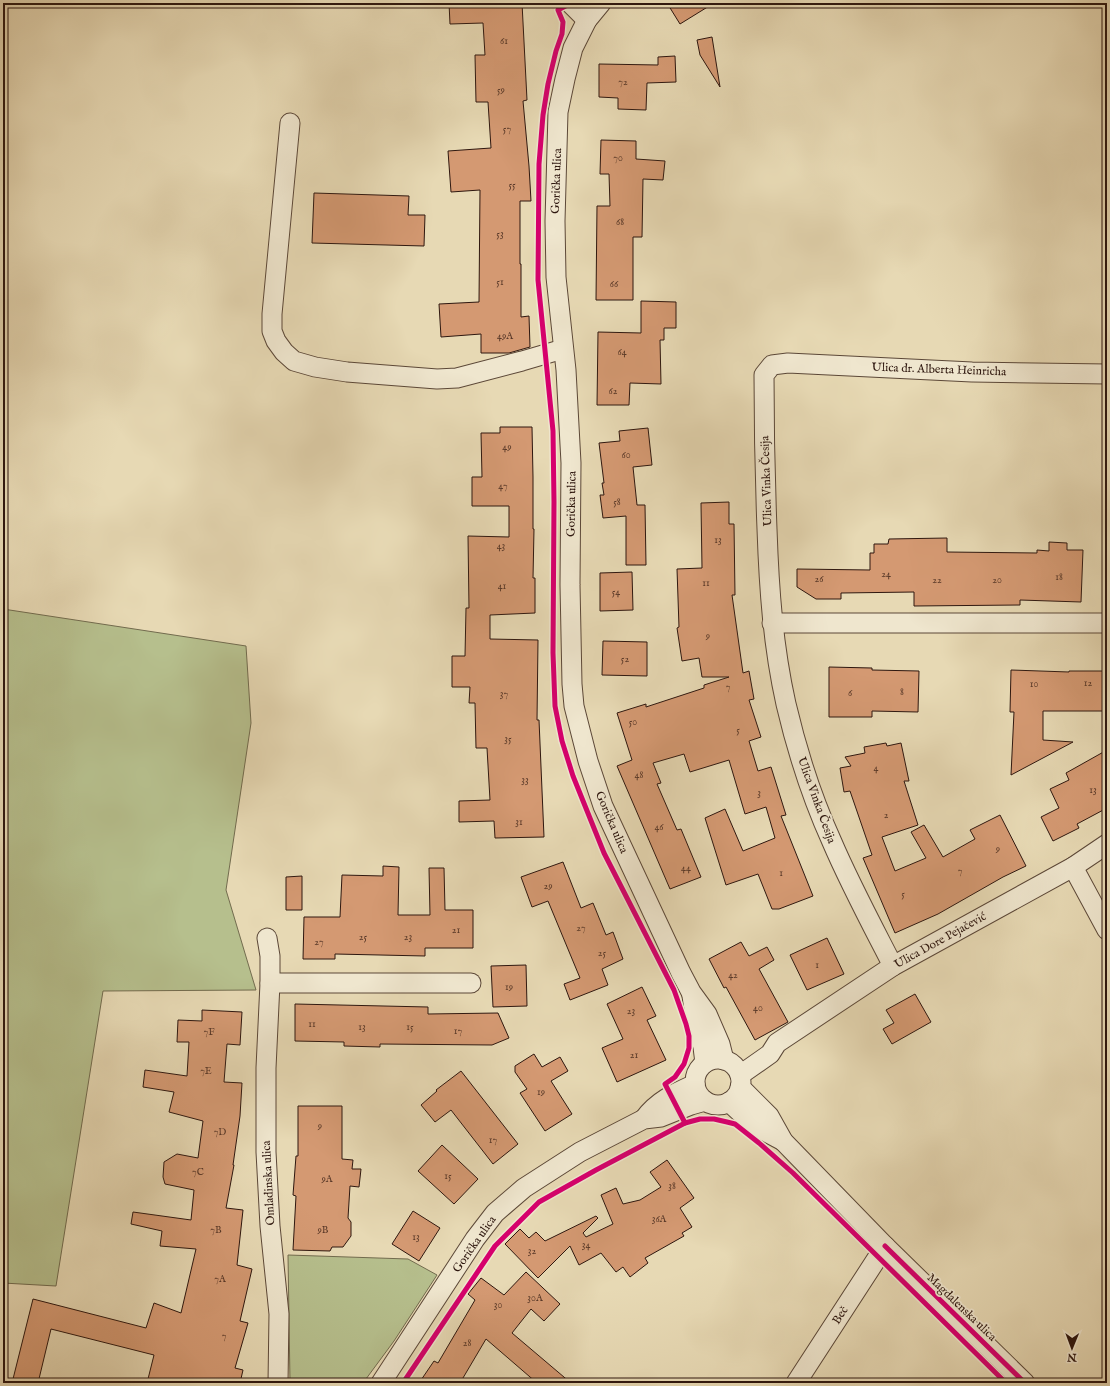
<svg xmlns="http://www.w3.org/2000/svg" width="1110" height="1386" viewBox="0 0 1110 1386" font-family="'IM FELL English',serif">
  <rect width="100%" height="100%" fill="#e7d9b4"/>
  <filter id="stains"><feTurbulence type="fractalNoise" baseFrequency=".005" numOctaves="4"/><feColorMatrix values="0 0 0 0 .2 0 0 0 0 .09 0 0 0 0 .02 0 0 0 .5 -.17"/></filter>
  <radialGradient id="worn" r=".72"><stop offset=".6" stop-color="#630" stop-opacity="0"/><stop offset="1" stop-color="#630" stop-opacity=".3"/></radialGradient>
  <g fill="#b6bf8d" stroke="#726b4e">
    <path d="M3,609L246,646L251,723L226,890L256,990L103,991L56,1286L3,1283Z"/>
    <path d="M288,1255L408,1259L437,1275L394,1341L363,1383H290Z"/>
  </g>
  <g fill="#d49972" stroke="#2e170f">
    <path d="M449,3H522L527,100L523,101L529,166L531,201H520V264H521V317L529,316L530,347L509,353H481V334L441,337L439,304L479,302L480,190L451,192L448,151L491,148L488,102H476L475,55H485L483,23L450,24Z"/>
    <path d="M667,3H714L680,24Z"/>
    <path d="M712,37L720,87L700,55L697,40Z"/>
    <path d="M675,56L676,82L647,83L646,110L618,109V98L599,97V64L658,65V57Z"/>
    <path d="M601,140L636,141V159L665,161L663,180L643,179L642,237H633V300H596L597,206H610L609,174H600Z"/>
    <path d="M314,193L409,196L408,215H425L424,246L312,243Z"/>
    <path d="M641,301L676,302V328H664V340H660L661,384L630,383L629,405H597L598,332L641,333Z"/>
    <path d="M500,427H532L533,477V529H534L533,578H535V613L490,615V639L538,640L537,720H539L544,837L495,838L494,821L459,822V801L490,800L487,748H476L475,703H469L470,687H452V656H465L466,608H469L468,536L509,537V506H472V477H482L481,433H500Z"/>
    <path d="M648,428L652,465L633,467L637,505H645L646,565H626V516L603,518L600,495H604L602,483H604L599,443L620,441L619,431Z"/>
    <path d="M729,502V524H734L735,595H732L743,673L749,671L754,699L749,700L761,737L749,741L758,771L771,767L786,815L781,816L813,896L779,909H772L758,874L726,885L705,818L725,809L743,851L775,838L766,807L745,814L729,760L690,772L684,754L653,763L661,783L657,784L677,830L681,829L701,877L670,889L617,766L632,760L617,713L646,704V707L704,688V685L729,677H702L699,658L682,661L677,628L679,627L677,569L702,568L701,503Z"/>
    <path d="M947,538V552L1037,553V550L1049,551V542L1067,543V550H1083L1081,602L1020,600V605L914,606V592L841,593V599H816L797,587V569L870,570V553H874V544H888L889,539Z"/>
    <path d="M632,572L633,610L600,611V573Z"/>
    <path d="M603,641L647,642V676L602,675Z"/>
    <path d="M829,667L872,668V670L919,671L918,712L872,711V717H829Z"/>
    <path d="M1011,670L1069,672V671H1107V711H1043V740L1073,742L1011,775L1014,712H1010Z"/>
    <path d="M886,743L887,746L901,743L909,781H904L918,825L882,837L895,871L926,858L911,832L924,825L943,857L975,839L970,830L1000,815L1026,866L1003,877L938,914L895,933L863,858L872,855L850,791L844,792L840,768L851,766L845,757L865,753L864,747Z"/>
    <path d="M1107,750V808L1077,824L1079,828L1053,841L1041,817L1059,808L1050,789L1069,780L1066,773Z"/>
    <path d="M563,862L581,908L593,903L606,935L613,932L623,959L602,969L608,985L570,1000L564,984L580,978L548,901L532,907L521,877Z"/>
    <path d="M383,866L399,867L398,915H430L429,868H444L445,910H473V948H425V956L335,954V959H303L304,917H340L342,875L383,876Z"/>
    <path d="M302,876V910H286V877Z"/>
    <path d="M827,938L844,974L807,990L790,955Z"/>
    <path d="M741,942L749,956L767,947L774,960L759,969L788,1022L755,1040L726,987L724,988L709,959Z"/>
    <path d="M526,965L527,1006L493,1007L491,966Z"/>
    <path d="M642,987L656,1016L647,1020L666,1060L617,1082L602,1048L623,1039L607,1004Z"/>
    <path d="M915,994L931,1022L892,1044L883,1029L894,1023L886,1010Z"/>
    <path d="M295,1004L428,1007V1014L498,1013L509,1038L492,1045L380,1044V1047L344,1046V1042L295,1041Z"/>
    <path d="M202,1010L242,1012L240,1045L227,1044L224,1082L242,1083L240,1116L233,1165H234L226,1208L243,1210L237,1265L252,1269L240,1321L248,1323L235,1368L243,1370L240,1383H147L154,1355L51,1329L38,1383H12L33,1299L146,1328L154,1303L181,1313L196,1249L160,1246L162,1231L131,1224L133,1212L191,1220L194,1190L165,1184L163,1177L164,1162L177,1154L198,1158L203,1121L169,1112L174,1092L143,1087L145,1070L187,1076L189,1042H177L178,1020L202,1021Z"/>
    <path d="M534,1054L542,1067L560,1057L568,1071L551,1081L572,1114L545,1131L520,1093L527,1089L515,1072V1066Z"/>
    <path d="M461,1071L518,1144L493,1164L451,1110L435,1122L421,1105L437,1091L436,1090Z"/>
    <path d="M298,1106H342V1159L353,1160L352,1169H361L359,1187L350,1186L348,1218L351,1222V1236L343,1247H332L330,1251L293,1250L296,1196L293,1195L296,1156H298Z"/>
    <path d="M442,1145L478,1179L454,1204L418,1171Z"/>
    <path d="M667,1160L694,1198L680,1208L692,1227L682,1233L684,1236L645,1258L648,1263L630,1277L623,1267L616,1272L601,1253L579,1265L570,1246L538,1278L505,1244L520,1229L529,1238L536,1232L545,1241L596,1216L598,1218L583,1233L586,1237L613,1224L601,1195L616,1188L623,1204L640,1200L661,1187L650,1172Z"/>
    <path d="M413,1211L440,1228L419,1261L392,1244Z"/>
    <path d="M526,1272L560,1304L544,1321L531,1309L512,1333L571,1383H537L486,1339L460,1383H419L434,1361L438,1363L475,1300L468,1294L481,1278L504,1295Z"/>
  </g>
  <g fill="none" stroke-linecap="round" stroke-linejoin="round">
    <g stroke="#5c4838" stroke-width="21">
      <g id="minor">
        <path d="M570,3L587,20"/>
        <path d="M601,3L587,20L573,48L565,79L558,112L555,221L556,277L566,370L571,463L570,585L572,684L574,706L588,761L603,806L681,973L691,992L707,1014L720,1044L724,1060"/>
        <path d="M290,123L272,314V331L276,341L284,352L294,361L315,367L347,372L437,379L457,378L522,361L563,349"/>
        <path d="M772,623H1107"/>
        <path d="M1073,867L1107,930"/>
        <path d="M267,938L270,956V983L266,1068V1152L270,1226L279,1314L278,1383"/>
        <path d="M893,966C872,925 850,884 832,842C812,798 797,751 786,704C773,646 769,588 767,529C765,478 764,426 764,375L772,365L788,363L972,372L1107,374"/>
        <path d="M270,983H471"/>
        <path d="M692,996L696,1021L703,1047L705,1063"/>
        <circle cx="718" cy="1082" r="23"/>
        <path d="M740,1075L770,1054L777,1043L893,966L1073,867L1107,844"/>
        <path d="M740,1087L769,1116L783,1141L885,1246L1025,1383"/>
        <path d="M729,1102L755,1126L783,1141"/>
        <path d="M644,1119C657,1101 675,1093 695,1084"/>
        <path d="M381,1383L475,1239L495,1213L524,1188L580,1152L644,1119L661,1117L691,1105L705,1101"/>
        <path d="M796,1383L885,1246"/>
      </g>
    </g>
    <use href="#minor" stroke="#efe6ce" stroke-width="19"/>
    <g stroke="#efe6ce" stroke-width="8">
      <g id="cycleway">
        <path d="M571,3L558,10L563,22L562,34L556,51L548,84L543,115L539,164L538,280L553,431L554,502L553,653L555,706L562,741L573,776L604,853L674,990L686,1024L689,1036V1048L684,1064L675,1077L665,1084L685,1123L700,1119H714L727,1122L735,1124L759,1143L793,1173L1006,1383"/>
        <path d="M885,1246L1025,1383"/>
        <path d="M403,1383L495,1246L539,1202L596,1170L685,1123"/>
      </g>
    </g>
    <use href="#cycleway" stroke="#d6006c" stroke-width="5"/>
  </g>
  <g text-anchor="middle" stroke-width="3.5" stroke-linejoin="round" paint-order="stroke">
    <g font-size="10" fill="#583828">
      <text x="504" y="44">61</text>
      <text x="623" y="85">72</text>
      <text x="501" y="93">59</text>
      <text x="507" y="132">57</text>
      <text x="618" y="161">70</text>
      <text x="512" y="188">55</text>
      <text x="620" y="225">68</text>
      <text x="500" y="237">53</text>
      <text x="500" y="285">51</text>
      <text x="614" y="287">66</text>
      <text x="505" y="339">49A</text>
      <text x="622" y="355">64</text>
      <text x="613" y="394">62</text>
      <text x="507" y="450">49</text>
      <text x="626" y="458">60</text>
      <text x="503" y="489">47</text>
      <text x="617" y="505">58</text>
      <text x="718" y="543">13</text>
      <text x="501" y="549">43</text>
      <text x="886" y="577">24</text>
      <text x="1059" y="580">18</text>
      <text x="819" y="582">26</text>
      <text x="937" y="583">22</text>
      <text x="997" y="583">20</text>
      <text x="706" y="586">11</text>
      <text x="502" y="589">41</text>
      <text x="616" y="595">54</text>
      <text x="708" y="639">9</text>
      <text x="625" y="662">52</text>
      <text x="1088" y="686">12</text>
      <text x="1034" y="687">10</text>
      <text x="728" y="690">7</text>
      <text x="902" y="695">8</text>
      <text x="850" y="696">6</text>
      <text x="504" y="697">37</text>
      <text x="633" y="725">50</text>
      <text x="738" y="733">5</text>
      <text x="508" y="742">35</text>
      <text x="876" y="771">4</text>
      <text x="639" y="778">48</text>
      <text x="525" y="783">33</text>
      <text x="1093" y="793">13</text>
      <text x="759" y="796">3</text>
      <text x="886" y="818">2</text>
      <text x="519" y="825">31</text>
      <text x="659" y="830">46</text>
      <text x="998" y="852">9</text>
      <text x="686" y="871">44</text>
      <text x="960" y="874">7</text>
      <text x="781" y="876">1</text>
      <text x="548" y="889">29</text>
      <text x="903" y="897">5</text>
      <text x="581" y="931">27</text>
      <text x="456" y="933">21</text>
      <text x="363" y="940">25</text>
      <text x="408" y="940">23</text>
      <text x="319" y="945">27</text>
      <text x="602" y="956">25</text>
      <text x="817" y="968">1</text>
      <text x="733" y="978">42</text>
      <text x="509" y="990">19</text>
      <text x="758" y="1011">40</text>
      <text x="631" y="1014">23</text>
      <text x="312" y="1027">11</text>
      <text x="362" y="1030">13</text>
      <text x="410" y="1030">15</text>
      <text x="458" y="1034">17</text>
      <text x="209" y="1035">7F</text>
      <text x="634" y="1058">21</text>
      <text x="206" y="1074">7E</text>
      <text x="541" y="1095">19</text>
      <text x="320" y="1129">9</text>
      <text x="220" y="1135">7D</text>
      <text x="493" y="1143">17</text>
      <text x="198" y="1175">7C</text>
      <text x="448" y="1179">15</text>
      <text x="327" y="1182">9A</text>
      <text x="672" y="1189">38</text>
      <text x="659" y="1222">36A</text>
      <text x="216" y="1233">7B</text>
      <text x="323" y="1233">9B</text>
      <text x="416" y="1240">13</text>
      <text x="586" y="1248">34</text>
      <text x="532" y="1254">32</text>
      <text x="220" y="1282">7A</text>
      <text x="535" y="1301">30A</text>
      <text x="498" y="1308">30</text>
      <text x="224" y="1339">7</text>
      <text x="467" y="1346">28</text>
    </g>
    <g font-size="12" fill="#2e170f" stroke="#efe6ce">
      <text transform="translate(556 181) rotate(-88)" y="4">Gorička ulica</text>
      <text transform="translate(939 369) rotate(2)" y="4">Ulica dr. Alberta Heinricha</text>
      <text transform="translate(766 481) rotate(-92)" y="4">Ulica Vinka Česija</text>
      <text transform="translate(571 504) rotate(-89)" y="4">Gorička ulica</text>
      <text transform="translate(817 800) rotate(70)" y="4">Ulica Vinka Česija</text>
      <text transform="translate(612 822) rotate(67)" y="4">Gorička ulica</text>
      <text transform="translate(940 940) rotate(-29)" y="4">Ulica Dore Pejačević</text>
      <text transform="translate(268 1183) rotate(-93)" y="4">Omladinska ulica</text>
      <text transform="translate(474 1244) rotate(-55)" y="4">Gorička ulica</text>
      <text transform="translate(962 1307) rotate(44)" y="4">Magdalenska ulica</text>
      <text transform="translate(840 1315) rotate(-57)" y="4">Beč</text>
    </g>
  </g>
  <rect width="1110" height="1386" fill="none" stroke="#e7d9b4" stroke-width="16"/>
  <rect x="4" y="4" width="1102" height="1378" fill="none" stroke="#2e170f" stroke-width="2"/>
  <rect x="8" y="8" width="1094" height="1370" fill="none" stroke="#2e170f"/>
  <g transform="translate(1072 1348) rotate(181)" stroke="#efe6ce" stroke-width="3" paint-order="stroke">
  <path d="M0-3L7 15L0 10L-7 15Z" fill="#2e170f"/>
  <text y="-6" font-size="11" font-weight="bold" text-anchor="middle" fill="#2e170f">N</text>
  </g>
  <rect width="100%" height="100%" filter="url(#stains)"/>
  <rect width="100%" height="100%" fill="url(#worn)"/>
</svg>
